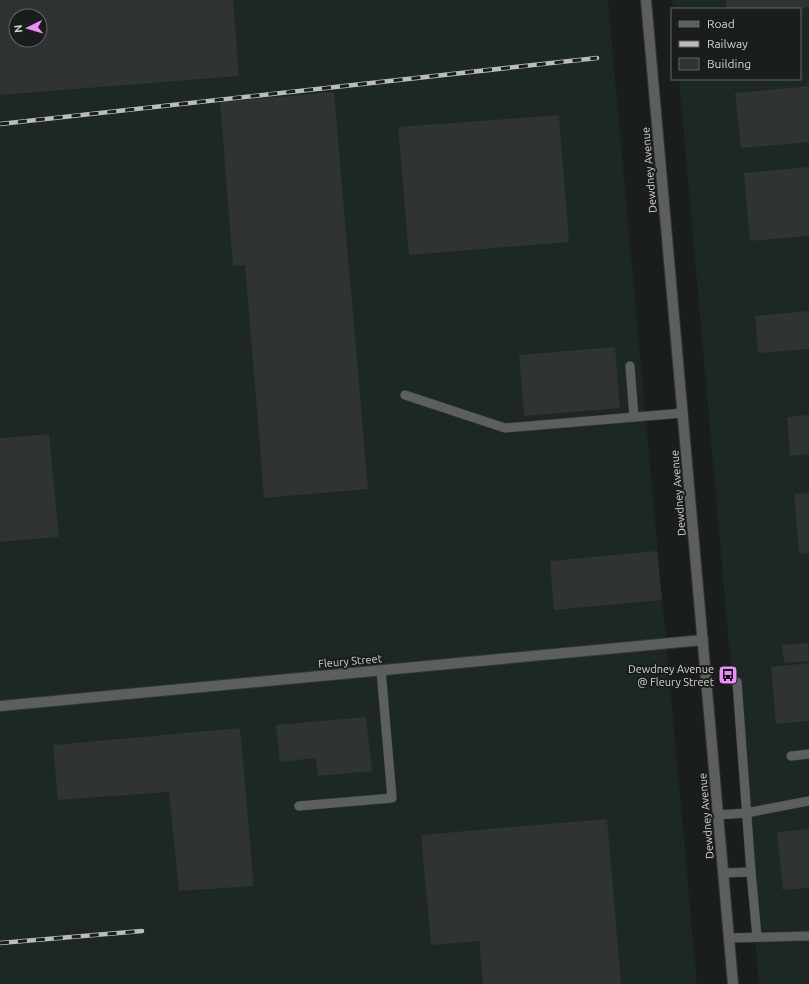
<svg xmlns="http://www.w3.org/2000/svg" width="809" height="984" viewBox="0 0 809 984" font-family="Ubuntu,sans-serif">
  <rect width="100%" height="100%" fill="#191d1b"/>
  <g fill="#1d2724" fill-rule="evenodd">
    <path d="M0,0H608L697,984H0ZM16,16H40V40H16Z"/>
    <path d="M672,0H809V984H759L679,79H800V9H673Z"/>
  </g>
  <g fill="#2f3331" fill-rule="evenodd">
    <path d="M0,0H233L239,76L0,95ZM16,16H40V40H16Z"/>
    <path d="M726,0H809V7L787,9H726Z"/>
    <path d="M809,86V142L741,148L735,93Z"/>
    <path d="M334,92L368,489L264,498L245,265L233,266L220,102Z"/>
    <path d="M559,115L569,242L409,255L398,127Z"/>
    <path d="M809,167V236L750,241L744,173Z"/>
    <path d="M809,311V349L758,353L755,316Z"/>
    <path d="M615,347L620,408L524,416L519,355Z"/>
    <path d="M809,415V454L790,456L787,417Z"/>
    <path d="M49,434L59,537L0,542V438Z"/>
    <path d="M809,493V553L799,554L794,494Z"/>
    <path d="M657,551L662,600L554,610L550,561Z"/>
    <path d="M808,643L809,661L784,663L782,645Z"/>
    <path d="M809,663V721L776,724L771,667Z"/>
    <path d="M366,717L372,771L318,776L316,758L280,762L276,725Z"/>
    <path d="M240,728L254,886L179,891L169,792L58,800L53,745Z"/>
    <path d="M607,819L621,984H483L479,941L431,945L421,835Z"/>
    <path d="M809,829V888L783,890L777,832Z"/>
  </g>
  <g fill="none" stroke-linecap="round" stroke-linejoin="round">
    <g stroke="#363837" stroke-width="10">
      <g id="service">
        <path d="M630,366L634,417"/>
        <path d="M405,395L505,428L683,413"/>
        <path d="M737,682L751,872"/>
        <path d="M791,756L809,754"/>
        <path d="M299,806L392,798L381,670"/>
        <path d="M718,815L746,813L809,801"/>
        <path d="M723,873L751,872L757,937"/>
        <path d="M729,938L809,936"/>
      </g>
    </g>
    <g stroke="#363837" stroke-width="12">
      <path id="minor" d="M0,706L703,640"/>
    </g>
    <g stroke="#363837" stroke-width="12">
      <path id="tertiary" d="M646,0L733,984"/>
    </g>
    <use href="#service" stroke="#5b605e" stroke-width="9"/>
    <use href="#minor" stroke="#5b605e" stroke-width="10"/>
    <use href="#tertiary" stroke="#5b605e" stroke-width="10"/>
    <g stroke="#babdbc" stroke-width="4.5">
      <g id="rail">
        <path d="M0,124L597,58"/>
        <path d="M0,943L142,931"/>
      </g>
    </g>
    <use href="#rail" stroke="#191d1b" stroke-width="3" stroke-dasharray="9" stroke-linecap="butt"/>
  </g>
  <defs>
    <g id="bus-square" transform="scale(1)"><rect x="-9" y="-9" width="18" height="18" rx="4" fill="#eb8dfb" stroke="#191d1b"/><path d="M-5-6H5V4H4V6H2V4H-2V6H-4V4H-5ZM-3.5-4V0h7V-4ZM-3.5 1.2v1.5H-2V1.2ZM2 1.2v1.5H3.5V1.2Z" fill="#111"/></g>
  </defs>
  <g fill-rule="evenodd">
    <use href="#bus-square" x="728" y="675"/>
  </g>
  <g text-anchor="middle" stroke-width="4" stroke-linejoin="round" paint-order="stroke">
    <g font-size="11" fill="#d1d4d3" stroke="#191d1b">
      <text transform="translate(649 170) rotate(-95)" y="4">Dewdney Avenue</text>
      <text transform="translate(678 493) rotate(-95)" y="4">Dewdney Avenue</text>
      <text transform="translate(350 661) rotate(-5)" y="4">Fleury Street</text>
      <text transform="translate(706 816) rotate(-95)" y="4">Dewdney Avenue</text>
    </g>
    <g font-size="11" fill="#d1d4d3" stroke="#191d1b" text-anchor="end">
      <text x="714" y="673">Dewdney Avenue<tspan x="714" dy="13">@ Fleury Street</tspan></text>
    </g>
  </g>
  <rect x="671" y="8" width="130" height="72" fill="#191d1b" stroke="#636665"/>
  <rect x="679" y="21" width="20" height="6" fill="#5b605e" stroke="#636665"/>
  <text x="707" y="28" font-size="12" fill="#d1d4d3">Road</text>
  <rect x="679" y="41" width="20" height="6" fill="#babdbc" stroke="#636665"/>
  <text x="707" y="48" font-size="12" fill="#d1d4d3">Railway</text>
  <rect x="679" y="58" width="20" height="12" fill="#2f3331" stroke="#636665"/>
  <text x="707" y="68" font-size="12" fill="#d1d4d3">Building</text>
  <g transform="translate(28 28) rotate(265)"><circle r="19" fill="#191d1b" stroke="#636665"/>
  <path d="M0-3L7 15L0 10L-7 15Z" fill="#eb8dfb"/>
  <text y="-6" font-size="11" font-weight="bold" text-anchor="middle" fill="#d1d4d3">N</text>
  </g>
</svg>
